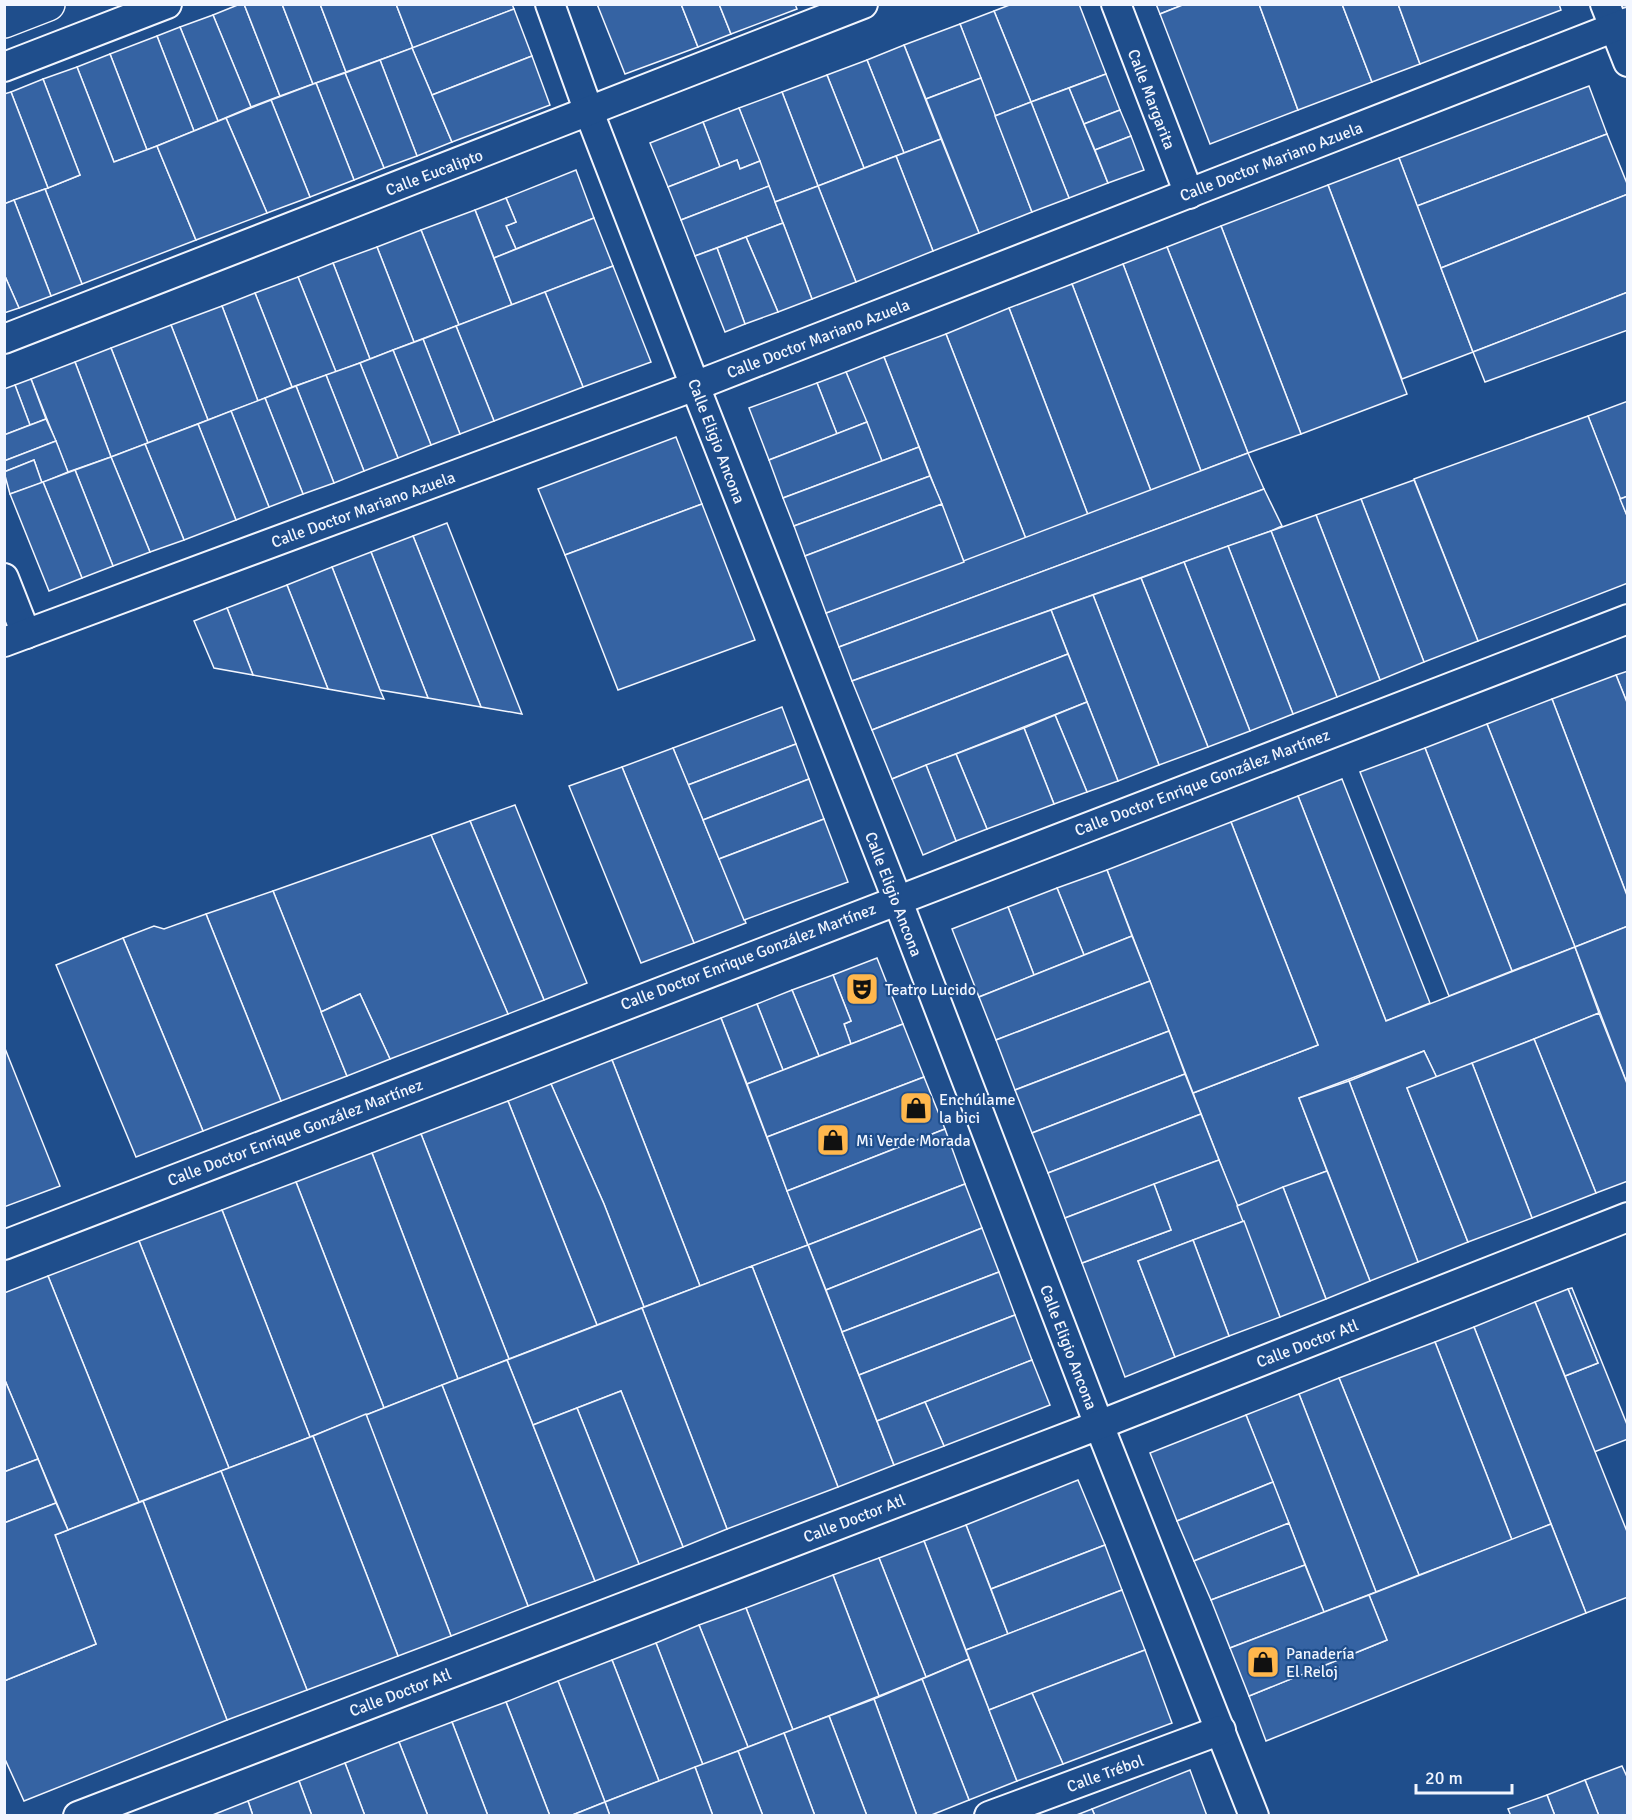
<svg xmlns="http://www.w3.org/2000/svg" width="1632" height="1820" viewBox="0 0 1632 1820" font-family="Signika,sans-serif">
  <rect width="100%" height="100%" fill="#1f4e8c"/>
  <g fill="#3563a3" stroke="#f2f6ff" stroke-width="1.5">
    <path d="M240,4H244L280,96L251,107L213,15Z"/>
    <path d="M244,4H282L313,84L280,96Z"/>
    <path d="M282,4H320L346,72L313,84Z"/>
    <path d="M320,4H396L413,48L346,72Z"/>
    <path d="M396,4H512L514,9L413,48Z"/>
    <path d="M597,4H681L698,47L625,74Z"/>
    <path d="M681,4H719L731,34L698,47Z"/>
    <path d="M719,4H795L797,9L731,34Z"/>
    <path d="M1012,4H1079L1106,74L1031,102L994,11Z"/>
    <path d="M1156,4H1185L1160,14Z"/>
    <path d="M1185,4H1259L1298,110L1210,144L1160,14Z"/>
    <path d="M1259,4H1342L1372,82L1298,110Z"/>
    <path d="M1342,4H1398L1420,64L1372,82Z"/>
    <path d="M1398,4H1559L1561,10L1420,64Z"/>
    <path d="M514,9L532,56L432,95L412,48Z"/>
    <path d="M994,11L1031,102L995,116L960,24Z"/>
    <path d="M213,15L251,107L218,121L180,27Z"/>
    <path d="M960,24L981,78L926,99L904,45Z"/>
    <path d="M180,27L218,121L194,131L157,36Z"/>
    <path d="M157,36L194,131L147,150L110,54Z"/>
    <path d="M904,45L941,139L904,153L867,60Z"/>
    <path d="M412,48L452,142L417,156L380,60Z"/>
    <path d="M110,54L147,150L114,162L77,67Z"/>
    <path d="M532,56L550,105L452,142L432,95Z"/>
    <path d="M380,60L417,156L384,168L345,73Z"/>
    <path d="M867,60L904,153L864,168L827,75Z"/>
    <path d="M77,67L114,162L157,146L196,240L82,284L45,189L80,175L43,79Z"/>
    <path d="M345,73L384,168L354,180L316,83Z"/>
    <path d="M1106,74L1120,110L1084,124L1069,88Z"/>
    <path d="M827,75L864,168L818,186L782,92Z"/>
    <path d="M981,78L1032,212L979,233L926,99Z"/>
    <path d="M43,79L80,175L48,188L11,92Z"/>
    <path d="M316,83L354,180L310,197L271,100Z"/>
    <path d="M1589,86L1607,134L1417,206L1399,158Z"/>
    <path d="M1069,88L1108,183L1069,198L1031,102Z"/>
    <path d="M11,92L48,188L4,204V94Z"/>
    <path d="M782,92L818,186L775,202L739,108Z"/>
    <path d="M271,100L310,197L267,213L226,118Z"/>
    <path d="M1031,102L1069,198L1032,212L995,116Z"/>
    <path d="M739,108L760,161L740,169L737,160L720,167L703,122Z"/>
    <path d="M1120,110L1131,136L1095,150L1084,124Z"/>
    <path d="M226,118L267,213L196,240L157,146Z"/>
    <path d="M703,122L720,167L668,187L650,143Z"/>
    <path d="M1607,134L1628,186V194L1441,268L1417,206Z"/>
    <path d="M1131,136L1144,170L1108,183L1095,150Z"/>
    <path d="M941,139L979,233L933,251L896,156Z"/>
    <path d="M896,156L933,251L856,282L818,186Z"/>
    <path d="M1399,158L1473,352L1402,379L1328,185Z"/>
    <path d="M737,160L740,169L760,161L769,186L681,220L668,187Z"/>
    <path d="M576,170L594,218L516,249L506,226L516,222L506,198Z"/>
    <path d="M1328,185L1407,394L1301,434L1221,226Z"/>
    <path d="M769,186L783,223L695,256L681,220Z"/>
    <path d="M818,186L856,282L812,299L775,202Z"/>
    <path d="M45,189L82,284L51,296L14,200Z"/>
    <path d="M1628,194V292L1473,352L1441,268Z"/>
    <path d="M506,198L516,222L506,226L516,249L494,258L475,210Z"/>
    <path d="M14,200L51,296L19,308L4,274V204Z"/>
    <path d="M475,210L512,305L459,325L421,230Z"/>
    <path d="M594,218L613,266L512,305L494,258Z"/>
    <path d="M783,223L812,299L778,312L746,237Z"/>
    <path d="M1221,226L1301,434L1248,453L1167,247Z"/>
    <path d="M421,230L459,325L414,342L377,247Z"/>
    <path d="M746,237L778,312L745,324L717,248Z"/>
    <path d="M377,247L414,342L370,359L333,263Z"/>
    <path d="M1167,247L1248,453L1201,471L1123,264Z"/>
    <path d="M717,248L745,324L725,332L695,256Z"/>
    <path d="M333,263L370,359L336,372L298,277Z"/>
    <path d="M1123,264L1201,471L1151,491L1072,284Z"/>
    <path d="M613,266L651,362L583,387L545,292Z"/>
    <path d="M4,274L19,308L4,313Z"/>
    <path d="M298,277L336,372L292,387L255,293Z"/>
    <path d="M1072,284L1151,491L1088,515L1009,308Z"/>
    <path d="M545,292L583,387L494,421L456,326Z"/>
    <path d="M1628,292V330L1485,382L1473,352Z"/>
    <path d="M255,293L292,387L258,401L222,306Z"/>
    <path d="M222,306L258,401L208,420L171,325Z"/>
    <path d="M1009,308L1088,515L1026,539L946,334Z"/>
    <path d="M171,325L208,420L148,443L111,348Z"/>
    <path d="M456,326L494,421L460,434L423,339Z"/>
    <path d="M946,334L1026,539L964,562L884,357Z"/>
    <path d="M423,339L460,434L431,445L393,350Z"/>
    <path d="M111,348L148,443L111,457L75,362Z"/>
    <path d="M393,350L431,445L398,458L360,363Z"/>
    <path d="M884,357L919,447L882,461L846,372Z"/>
    <path d="M75,362L111,457L68,472L31,379Z"/>
    <path d="M360,363L398,458L364,471L326,375Z"/>
    <path d="M846,372L867,422L837,434L817,383Z"/>
    <path d="M326,375L364,471L334,483L296,386Z"/>
    <path d="M31,379L46,419L30,425L15,385Z"/>
    <path d="M817,383L837,434L769,460L749,408Z"/>
    <path d="M15,385L30,425L4,435V389Z"/>
    <path d="M296,386L334,483L303,494L265,398Z"/>
    <path d="M265,398L303,494L269,507L231,411Z"/>
    <path d="M1628,401V496L1620,499L1588,416Z"/>
    <path d="M231,411L269,507L236,520L198,424Z"/>
    <path d="M1588,416L1628,518V583L1478,641L1414,479Z"/>
    <path d="M46,419L56,441L4,461V435Z"/>
    <path d="M867,422L882,461L783,498L769,460Z"/>
    <path d="M198,424L236,520L184,540L145,444Z"/>
    <path d="M676,437L702,504L565,555L538,489Z"/>
    <path d="M56,441L68,472L42,483L34,460L4,472V461Z"/>
    <path d="M145,444L184,540L150,552L111,457Z"/>
    <path d="M919,447L930,476L794,526L783,498Z"/>
    <path d="M1248,453L1264,489L839,647L826,613Z"/>
    <path d="M111,457L150,552L113,566L75,470Z"/>
    <path d="M34,460L42,483L10,494L4,472Z"/>
    <path d="M75,470L113,566L82,578L43,482Z"/>
    <path d="M930,476L942,504L805,556L794,526Z"/>
    <path d="M1414,480L1478,641L1424,662L1361,499Z"/>
    <path d="M43,482L82,578L49,591L10,494Z"/>
    <path d="M1264,489L1282,526L1271,531L852,681L839,647Z"/>
    <path d="M1628,496V518L1620,499Z"/>
    <path d="M1361,499L1424,662L1380,680L1316,515Z"/>
    <path d="M702,504L755,640L618,690L565,555Z"/>
    <path d="M942,504L964,562L826,613L805,556Z"/>
    <path d="M1316,515L1380,680L1337,697L1271,531Z"/>
    <path d="M447,523L522,714L481,707L413,536Z"/>
    <path d="M1271,531L1337,697L1293,714L1228,546Z"/>
    <path d="M413,536L481,707L428,698L371,552Z"/>
    <path d="M1228,546L1293,714L1250,731L1184,562Z"/>
    <path d="M371,552L428,698L380,690L332,567Z"/>
    <path d="M1184,562L1250,731L1208,747L1141,578Z"/>
    <path d="M332,567L380,690L384,699L328,689L287,585Z"/>
    <path d="M1141,578L1208,747L1159,765L1093,595Z"/>
    <path d="M287,585L328,689L253,675L227,608Z"/>
    <path d="M1093,595L1159,765L1118,781L1051,610Z"/>
    <path d="M227,608L253,675L214,668L194,621Z"/>
    <path d="M1051,610L1068,654L872,730L852,681Z"/>
    <path d="M1068,654L1087,702L892,779L872,730Z"/>
    <path d="M1628,671V705L1616,675Z"/>
    <path d="M1616,675L1628,705V898L1552,699Z"/>
    <path d="M1552,699L1628,898V926L1575,947L1487,724Z"/>
    <path d="M1087,702L1118,781L1087,792L1055,715Z"/>
    <path d="M782,707L796,744L688,785L673,748Z"/>
    <path d="M1055,715L1087,792L1054,804L1024,728Z"/>
    <path d="M1487,724L1575,947L1512,971L1425,748Z"/>
    <path d="M1024,728L1054,804L987,829L956,754Z"/>
    <path d="M796,744L809,779L703,820L688,785Z"/>
    <path d="M673,748L746,923L694,943L622,767Z"/>
    <path d="M1425,748L1512,971L1449,996L1360,772Z"/>
    <path d="M956,754L987,829L956,841L926,765Z"/>
    <path d="M926,765L956,841L923,855L892,779Z"/>
    <path d="M622,767L694,943L641,963L569,786Z"/>
    <path d="M809,779L824,819L719,859L703,820Z"/>
    <path d="M1342,779L1430,1003L1386,1021L1298,796Z"/>
    <path d="M1298,796L1386,1021L1575,947L1599,1013L1437,1078L1424,1051L1299,1098L1327,1171L1237,1206L1193,1093L1318,1045L1231,822Z"/>
    <path d="M515,805L587,983L544,1000L470,821Z"/>
    <path d="M824,819L848,882L744,920L719,859Z"/>
    <path d="M470,821L544,1000L508,1014L431,835Z"/>
    <path d="M1231,822L1318,1045L1193,1093L1107,870Z"/>
    <path d="M431,835L508,1014L390,1059L360,994L321,1012L273,891Z"/>
    <path d="M1107,870L1132,936L1084,955L1057,888Z"/>
    <path d="M1057,888L1084,955L1034,975L1008,907Z"/>
    <path d="M273,891L347,1076L281,1101L206,914Z"/>
    <path d="M1008,907L1034,975L979,997L952,929Z"/>
    <path d="M206,914L281,1101L203,1131L123,938L154,926L164,929Z"/>
    <path d="M1628,926V1086L1575,947Z"/>
    <path d="M1132,936L1150,981L996,1040L979,997Z"/>
    <path d="M123,938L203,1131L136,1157L56,965Z"/>
    <path d="M877,958L903,1024L851,1044L844,1024L851,1021L833,975Z"/>
    <path d="M833,975L851,1021L844,1024L851,1044L819,1056L792,990Z"/>
    <path d="M1150,981L1169,1031L1015,1090L996,1040Z"/>
    <path d="M792,990L819,1056L783,1070L757,1004Z"/>
    <path d="M360,994L390,1059L347,1076L321,1012Z"/>
    <path d="M757,1004L783,1070L747,1084L721,1018Z"/>
    <path d="M1599,1013L1628,1086V1181L1596,1193L1534,1039Z"/>
    <path d="M721,1018L808,1245L700,1286L612,1060Z"/>
    <path d="M903,1024L924,1077L767,1137L747,1084Z"/>
    <path d="M1169,1031L1185,1074L1032,1133L1015,1090Z"/>
    <path d="M1534,1039L1596,1193L1532,1218L1472,1063Z"/>
    <path d="M4,1046L60,1186L4,1207Z"/>
    <path d="M1424,1051L1437,1078L1407,1088L1468,1242L1418,1262L1349,1081Z"/>
    <path d="M612,1060L700,1286L644,1307L604,1204L551,1084Z"/>
    <path d="M1472,1063L1532,1218L1468,1242L1407,1088Z"/>
    <path d="M1185,1074L1201,1114L1048,1173L1032,1133Z"/>
    <path d="M924,1077L945,1129L787,1191L767,1137Z"/>
    <path d="M1349,1081L1418,1262L1370,1281L1299,1098Z"/>
    <path d="M551,1084L604,1204L644,1307L597,1325L508,1101Z"/>
    <path d="M508,1101L597,1325L509,1359L421,1134Z"/>
    <path d="M1201,1114L1219,1160L1065,1218L1048,1173Z"/>
    <path d="M945,1129L965,1184L808,1245L787,1191Z"/>
    <path d="M421,1134L509,1359L458,1379L372,1153Z"/>
    <path d="M372,1153L458,1379L384,1408L296,1182Z"/>
    <path d="M1219,1160L1244,1221L1138,1261L1175,1357L1125,1377L1082,1263L1171,1230L1154,1184Z"/>
    <path d="M1327,1171L1370,1281L1326,1299L1283,1187Z"/>
    <path d="M296,1182L384,1408L310,1437L222,1210Z"/>
    <path d="M965,1184L982,1228L826,1290L808,1245Z"/>
    <path d="M1154,1184L1171,1230L1082,1263L1065,1218Z"/>
    <path d="M1283,1187L1326,1299L1280,1317L1237,1206Z"/>
    <path d="M222,1210L310,1437L229,1468L139,1241Z"/>
    <path d="M1244,1221L1280,1317L1229,1336L1193,1240Z"/>
    <path d="M982,1228L999,1272L842,1332L826,1290Z"/>
    <path d="M1193,1240L1229,1336L1175,1357L1138,1261Z"/>
    <path d="M139,1241L229,1468L139,1502L48,1276Z"/>
    <path d="M808,1245L894,1465L838,1487L752,1266Z"/>
    <path d="M752,1266L838,1487L727,1529L642,1308Z"/>
    <path d="M999,1272L1015,1315L859,1375L842,1332Z"/>
    <path d="M48,1276L139,1502L68,1530L4,1378V1293Z"/>
    <path d="M1572,1288L1628,1427V1439L1594,1452L1565,1376L1598,1363L1568,1289Z"/>
    <path d="M1568,1289L1598,1363L1565,1376L1535,1302Z"/>
    <path d="M1535,1302L1628,1534V1597L1586,1613L1474,1327Z"/>
    <path d="M642,1308L727,1529L683,1547L621,1391L533,1425L507,1360Z"/>
    <path d="M1015,1315L1032,1360L877,1421L859,1375Z"/>
    <path d="M1474,1327L1551,1524L1512,1540L1435,1342Z"/>
    <path d="M1435,1342L1512,1540L1419,1575L1339,1378Z"/>
    <path d="M507,1360L595,1581L528,1606L442,1385Z"/>
    <path d="M1032,1360L1050,1405L944,1446L925,1402Z"/>
    <path d="M4,1378L38,1459L4,1472Z"/>
    <path d="M1339,1378L1419,1575L1376,1592L1299,1394Z"/>
    <path d="M442,1385L528,1606L451,1636L366,1415Z"/>
    <path d="M621,1391L683,1547L639,1564L577,1408Z"/>
    <path d="M1299,1394L1376,1592L1324,1612L1246,1415Z"/>
    <path d="M925,1402L944,1446L894,1465L877,1421Z"/>
    <path d="M577,1408L639,1564L595,1581L533,1425Z"/>
    <path d="M366,1414L451,1636L398,1656L313,1436Z"/>
    <path d="M1246,1415L1273,1482L1177,1521L1150,1453Z"/>
    <path d="M313,1436L398,1656L307,1690L221,1471Z"/>
    <path d="M38,1459L56,1503L4,1523V1472Z"/>
    <path d="M221,1471L307,1690L227,1720L143,1501Z"/>
    <path d="M1078,1480L1105,1545L991,1589L966,1525Z"/>
    <path d="M1273,1482L1289,1523L1194,1561L1177,1521Z"/>
    <path d="M143,1501L227,1720L24,1801L4,1757V1681L96,1644L55,1535Z"/>
    <path d="M56,1503L68,1530L55,1535L96,1644L4,1681V1523Z"/>
    <path d="M1289,1523L1305,1565L1211,1600L1194,1561Z"/>
    <path d="M1551,1524L1586,1613L1266,1741L1249,1696L1387,1640L1369,1595Z"/>
    <path d="M966,1525L1008,1634L966,1650L924,1541Z"/>
    <path d="M924,1541L969,1659L926,1677L879,1558Z"/>
    <path d="M1105,1545L1122,1590L1008,1634L991,1589Z"/>
    <path d="M879,1558L926,1677L879,1696L833,1575Z"/>
    <path d="M1305,1565L1324,1612L1230,1648L1211,1600Z"/>
    <path d="M833,1575L879,1696L793,1730L746,1608Z"/>
    <path d="M1122,1590L1145,1650L989,1710L966,1650Z"/>
    <path d="M1369,1595L1387,1640L1249,1696L1230,1648Z"/>
    <path d="M746,1608L793,1730L748,1747L699,1625Z"/>
    <path d="M699,1625L748,1747L703,1765L656,1643Z"/>
    <path d="M656,1643L703,1765L659,1781L612,1660Z"/>
    <path d="M1145,1650L1172,1723L1063,1764L1032,1693Z"/>
    <path d="M969,1659L1017,1781L969,1800L922,1679Z"/>
    <path d="M612,1660L659,1781L605,1802L558,1681Z"/>
    <path d="M922,1679L969,1800L929,1816H917L874,1699Z"/>
    <path d="M558,1681L605,1802L570,1816H550L506,1702Z"/>
    <path d="M1032,1693L1063,1764L1017,1781L989,1710Z"/>
    <path d="M874,1699L917,1816H867L829,1716Z"/>
    <path d="M506,1702L550,1816H488L452,1722Z"/>
    <path d="M829,1716L867,1816H815L784,1733Z"/>
    <path d="M452,1722L488,1816H428L399,1742Z"/>
    <path d="M784,1733L815,1816H763L738,1751Z"/>
    <path d="M399,1742L428,1816H365L345,1763Z"/>
    <path d="M738,1751L763,1816H713L695,1767Z"/>
    <path d="M345,1763L365,1816H312L299,1781Z"/>
    <path d="M1622,1766L1628,1779V1816H1599L1585,1780Z"/>
    <path d="M695,1767L713,1816H610L605,1802Z"/>
    <path d="M1190,1770L1207,1816H1095L1092,1809Z"/>
    <path d="M1585,1780L1599,1816H1555L1547,1795Z"/>
    <path d="M299,1781L312,1816H253L248,1801Z"/>
    <path d="M1547,1795L1555,1816H1511L1508,1809Z"/>
    <path d="M248,1801L253,1816H210Z"/>
    <path d="M605,1802L610,1816H570Z"/>
    <path d="M1092,1809L1095,1816H1074Z"/>
  </g>
  <g fill="none" stroke-linecap="round" stroke-linejoin="round">
    <g stroke="#f2f6ff" stroke-width="32">
      <g id="minor">
        <path d="M550,4L589,112L695,386L897,899L1099,1425L1254,1816"/>
        <path d="M1116,4L1189,194"/>
        <path d="M1605,4L1628,62"/>
        <path d="M4,67L167,4"/>
        <path d="M4,339L863,4"/>
        <path d="M4,578L26,634"/>
        <path d="M4,642L695,386L1628,22"/>
        <path d="M4,1245L1628,619"/>
        <path d="M78,1816L1099,1425L1628,1217"/>
        <path d="M989,1816L1221,1730"/>
      </g>
    </g>
    <g stroke="#f2f6ff" stroke-width="36">
      <path id="secondary" d="M4,21L48,4"/>
    </g>
    <use href="#minor" stroke="#1f4e8c" stroke-width="28"/>
    <use href="#secondary" stroke="#1f4e8c" stroke-width="33"/>
  </g>
  <defs>
    <g id="theatre-square" transform="scale(1.725)"><rect x="-9" y="-9" width="18" height="18" rx="4" fill="#ffb74d" stroke="#1f4e8c"/><path d="M-5-5.5Q0-4 5-5.5V0Q5 5 0 6Q-5 5-5 0ZM-3.3-2.5H-1v1.5H-3.3ZM1-2.5H3.3v1.5H1ZM-2.8 1Q0 5.5 2.8 1Z" fill="#111"/></g>
    <g id="shop-square" transform="scale(1.725)"><rect x="-9" y="-9" width="18" height="18" rx="4" fill="#ffb74d" stroke="#1f4e8c"/><path d="M-5-2.5h2.3a2.7 3.5 0 0 1 5.4 0H5L5.5 6h-11ZM-1.5-2.5h3a1.5 2.3 0 0 0-3 0Z" fill="#111"/></g>
  </defs>
  <g fill-rule="evenodd">
    <use href="#theatre-square" x="862" y="989"/>
    <use href="#shop-square" x="916" y="1108"/>
    <use href="#shop-square" x="833" y="1140"/>
    <use href="#shop-square" x="1263" y="1662"/>
  </g>
  <g text-anchor="middle" stroke-width="4.5" stroke-linejoin="round" paint-order="stroke">
    <g font-size="16" fill="#f2f6ff" stroke="#1f4e8c">
      <text transform="translate(1152 99) rotate(69)" y="6">Calle Margarita</text>
      <text transform="translate(1271 161) rotate(-21)" y="6">Calle Doctor Mariano Azuela</text>
      <text transform="translate(434 172) rotate(-21)" y="6">Calle Eucalipto</text>
      <text transform="translate(818 338) rotate(-21)" y="6">Calle Doctor Mariano Azuela</text>
      <text transform="translate(717 441) rotate(69)" y="6">Calle Eligio Ancona</text>
      <text transform="translate(363 509) rotate(-20)" y="6">Calle Doctor Mariano Azuela</text>
      <text transform="translate(1202 782) rotate(-21)" y="6">Calle Doctor Enrique González Martínez</text>
      <text transform="translate(894 894) rotate(69)" y="6">Calle Eligio Ancona</text>
      <text transform="translate(748 956) rotate(-21)" y="6">Calle Doctor Enrique González Martínez</text>
      <text transform="translate(295 1132) rotate(-21)" y="6">Calle Doctor Enrique González Martínez</text>
      <text transform="translate(1307 1343) rotate(-21)" y="6">Calle Doctor Atl</text>
      <text transform="translate(1069 1347) rotate(69)" y="6">Calle Eligio Ancona</text>
      <text transform="translate(854 1518) rotate(-21)" y="6">Calle Doctor Atl</text>
      <text transform="translate(400 1692) rotate(-21)" y="6">Calle Doctor Atl</text>
      <text transform="translate(1105 1773) rotate(-20)" y="6">Calle Trébol</text>
    </g>
    <g font-size="16" fill="#f2f6ff" stroke="#1f4e8c" text-anchor="start">
      <text x="885" y="995">Teatro Lucido</text>
      <text x="939" y="1105">Enchúlame<tspan x="939" dy="18">la bici</tspan></text>
      <text x="856" y="1146">Mi Verde Morada</text>
      <text x="1286" y="1659">Panadería<tspan x="1286" dy="18">El Reloj</tspan></text>
    </g>
  </g>
  <rect width="1632" height="1820" fill="none" stroke="#f2f6ff" stroke-width="12"/>
  <path d="M1416 1784v9h96v-9" fill="none" stroke="#f2f6ff" stroke-width="3"/>
  <text x="1425" y="1784" font-size="18" fill="#f2f6ff" stroke="#1f4e8c" stroke-width="4.5" paint-order="stroke">20 m</text>
</svg>
